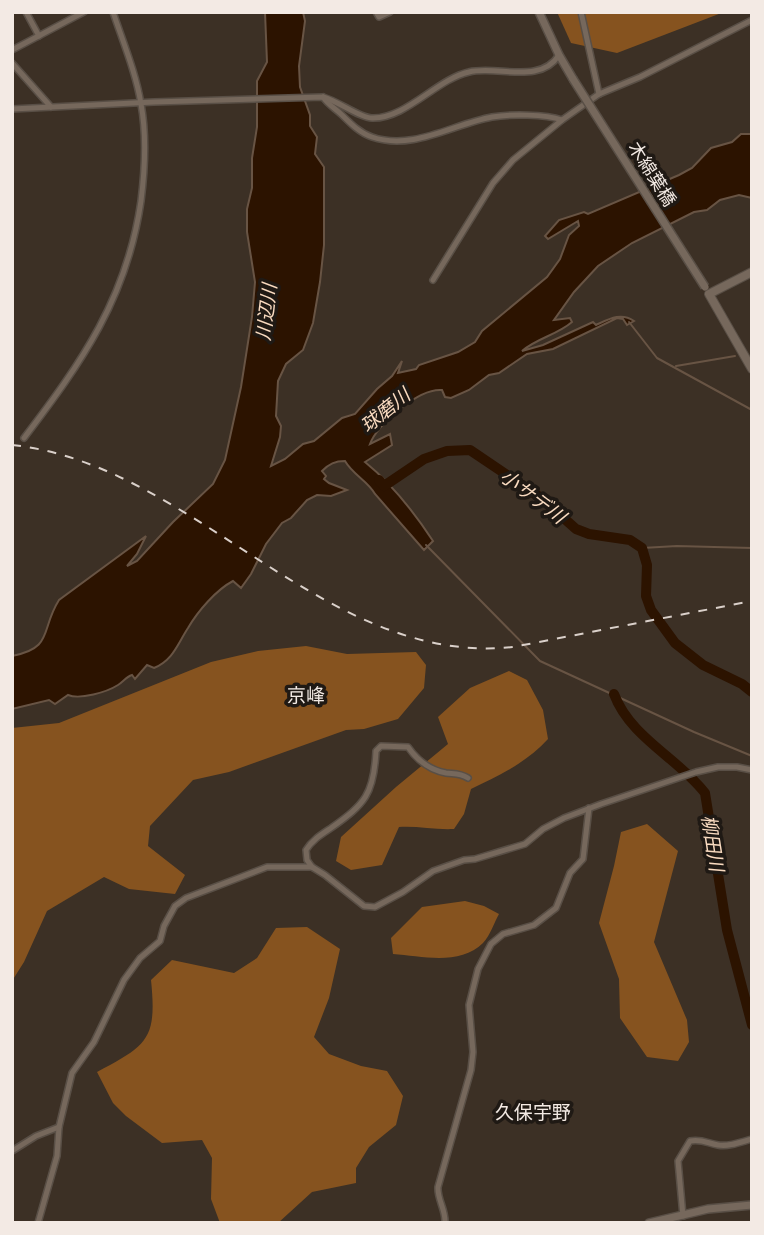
<svg xmlns="http://www.w3.org/2000/svg" width="764" height="1235" viewBox="0 0 764 1235" font-family="'Roboto Serif','Noto Sans JP',serif">
  <rect width="100%" height="100%" fill="#3c3025"/>
  <g fill="#86531f">
    <path d="M557,12H724L617,53L571,43Z"/>
    <path d="M306,646L347,654L416,652L426,665L424,688L398,719L364,729L346,730L229,772L193,780L150,826L148,846L185,875L175,894L129,889L104,877L47,911L24,962L12,981V728L59,723L211,662L258,651Z"/>
    <path d="M509,671L527,680L543,710L548,739C526,763 500,775 471,789L464,814L454,829C436,830 418,826 399,827L382,865L351,870L336,861L341,837L396,787L448,744L438,717L470,688Z"/>
    <path d="M647,824L678,851L654,942L687,1020L689,1042L678,1061L647,1057L620,1018L619,979L599,923L614,866L621,832Z"/>
    <path d="M465,901L484,906L499,914C494,923 490,936 483,943C460,966 422,956 393,954L391,938L422,907Z"/>
    <path d="M307,927L340,949L329,998L314,1037L329,1054L361,1066L387,1071L403,1096L396,1125L369,1147L356,1168V1183L312,1192L278,1223H220L211,1199L212,1158L202,1140L162,1143L126,1116L113,1103L97,1072C148,1045 157,1039 151,980L172,960L234,973L257,958L276,928Z"/>
  </g>
  <path fill="#2c1300" stroke="#685444" stroke-width="2" d="M265,12H303L305,21L299,66L300,87L310,115V126L317,137L315,154L324,167V245L320,282L313,323L303,350L286,364L278,381L276,416L281,426L280,437L271,466L285,459L303,444L314,441L342,418L355,414L377,389L392,376L402,361L398,373L416,369L419,365L458,352L475,342L482,331L547,277L560,259L569,235L579,226L578,221L548,239L545,236L559,220L584,212L588,214L679,175L692,168L711,148L732,142L741,134H752V198L739,195L720,200L707,210L694,212L632,243L598,266L574,292L554,320L570,318L572,322C557,335 537,338 522,351L543,345L593,322L596,325C609,319 621,312 634,321L627,325L623,319L617,318L553,349L527,354L499,373L489,375L469,390L451,398L445,397L442,390C419,388 377,424 370,444L390,434L392,445L365,462C392,484 414,512 433,541L424,550L375,494C368,481 353,475 345,461C335,461 329,464 322,471L326,476L324,479L329,483L347,490L331,496L317,495L307,500L291,518L282,523L266,544L251,574L241,588L233,581C216,590 198,611 188,628C177,645 173,660 154,668L147,665L135,679L132,675C126,677 123,682 118,685C107,692 80,700 68,695L55,704L49,700L12,709V656C54,648 40,630 59,600L146,536L137,554L127,566L137,561L173,522L213,484L225,460L241,387L252,317L255,282L247,232V209L252,188V158L257,127V81L267,62Z"/>
  <g fill="none" stroke-linecap="round" stroke-linejoin="round">
    <g stroke="#685444" stroke-width="2">
      <path d="M629,322L657,358L752,410"/>
      <path d="M751,353H752"/>
      <path d="M676,366L735,356"/>
      <path d="M426,545L540,661L694,732L752,756"/>
      <path d="M642,548L677,546L752,548"/>
    </g>
    <g stroke="#2c1300" stroke-width="10">
      <path d="M379,480L384,486L424,459L447,451L470,450L541,498L576,529L589,534L630,540L642,548L647,565L646,596L651,610L675,643L703,665L742,684L752,692"/>
      <path d="M614,694C630,737 678,758 705,793L727,930L752,1025"/>
    </g>
    <g stroke="#594f46" stroke-width="8">
      <g id="minor">
        <path d="M26,12L39,36"/>
        <path d="M376,12L379,17L390,12"/>
        <path d="M581,12L599,94"/>
        <path d="M12,50L84,12"/>
        <path d="M12,63L51,107"/>
        <path d="M323,97C328,105 335,108 342,115C351,124 360,133 372,137C413,151 453,124 492,117C510,114 545,114 562,120"/>
        <path d="M12,109L154,102L323,97C338,101 360,118 372,118C406,119 437,79 469,72C497,65 540,85 559,55"/>
        <path d="M433,280L493,183L513,160L562,120L599,94L640,77L752,20"/>
        <path d="M24,438C82,362 127,298 141,201C145,169 147,136 141,104C136,73 123,42 113,12"/>
        <path d="M312,867L307,860L306,850C312,840 322,834 331,828C365,804 374,794 376,751L381,746L408,747C417,760 430,770 446,773C455,774 460,773 468,778"/>
        <path d="M12,1151L36,1136L59,1127"/>
        <path d="M683,1216L678,1161L690,1141C702,1139 707,1143 718,1145C729,1147 741,1142 752,1139"/>
        <path d="M38,1223L57,1156L59,1127L72,1073L94,1042L124,980L140,958L160,941L164,926L175,906L186,898L267,867H312L325,875L364,906L375,907L403,892L433,871L464,860L475,859L525,844L543,829L564,818L601,804L696,772L718,767H737L752,770"/>
        <path d="M445,1223C446,1210 437,1199 438,1187L471,1070L473,1052L469,1005L478,969L491,944L503,934L534,925L556,908L570,873L583,859L589,808"/>
      </g>
    </g>
    <g stroke="#594f46" stroke-width="10">
      <g id="tertiary">
        <path d="M539,12L559,55L573,79"/>
        <path d="M649,1223L708,1209L752,1205"/>
      </g>
    </g>
    <g stroke="#594f46" stroke-width="10">
      <path id="secondary" d="M752,272L709,294L752,369"/>
    </g>
    <use href="#minor" stroke="#76685c" stroke-width="5"/>
    <use href="#tertiary" stroke="#76685c" stroke-width="7"/>
    <use href="#secondary" stroke="#76685c" stroke-width="8"/>
    <path stroke="#dad0ca" stroke-width="2" stroke-dasharray="9 9" stroke-linecap="butt" d="M12,445C194,464 324,667 513,647L752,601"/>
    <g stroke="#594f46" stroke-width="10" stroke-linecap="butt">
      <path id="tertiary-bridge" d="M573,79L705,287"/>
    </g>
    <use href="#tertiary-bridge" stroke="#76685c" stroke-width="7"/>
  </g>
  <g text-anchor="middle" stroke-width="7" stroke-linejoin="round" paint-order="stroke">
    <g font-size="18" fill="#f3eae4" stroke="#1f1914">
      <text transform="translate(652 174) rotate(58)" y="6">木綿葉橋</text>
    </g>
    <g font-size="19" font-style="italic" fill="#fadbc0" stroke="#1f1914">
      <text transform="translate(266 312) rotate(-83)" y="7">川辺川</text>
      <text transform="translate(385 410) rotate(-39)" y="7">球磨川</text>
      <text transform="translate(533 496) rotate(37)" y="7">小サデ川</text>
      <text transform="translate(713 843) rotate(81)" y="7">柳田川</text>
    </g>
    <g font-size="19" fill="#f3eae4" stroke="#1f1914">
      <text x="306" y="702">京峰</text>
      <text x="533" y="1119">久保宇野</text>
    </g>
  </g>
  <rect width="764" height="1235" fill="none" stroke="#f3eae4" stroke-width="28"/>
</svg>
